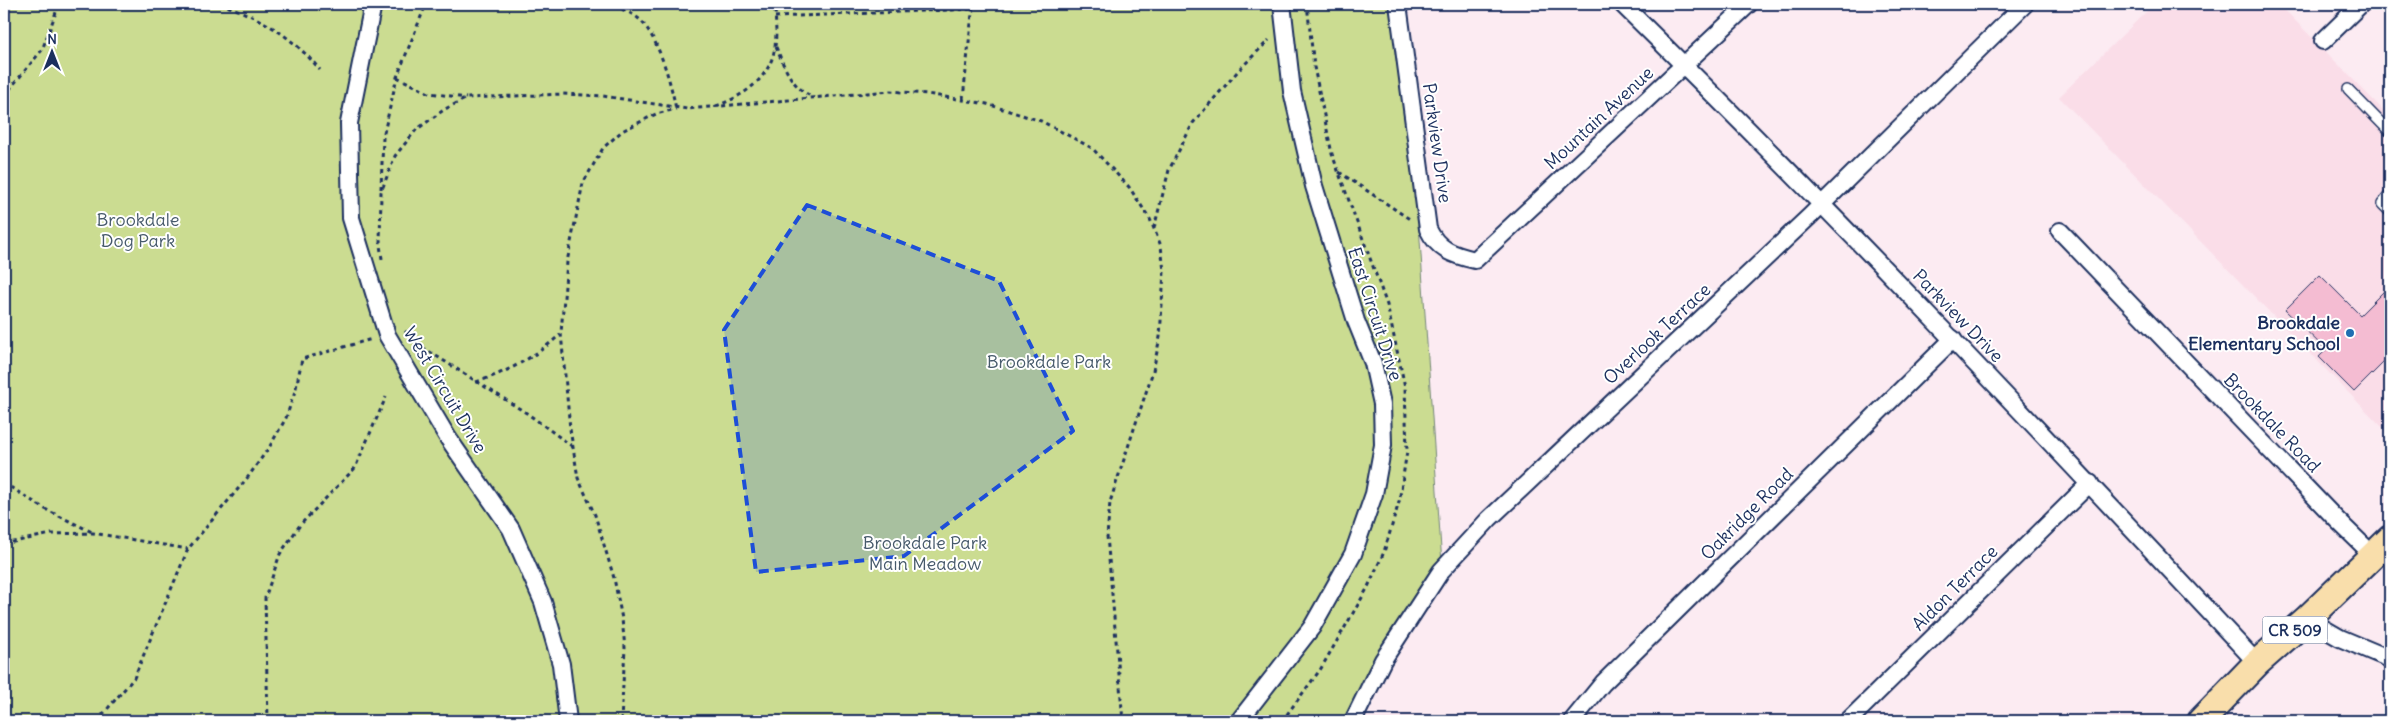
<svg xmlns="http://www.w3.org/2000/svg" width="2394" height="725" viewBox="0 0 2394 725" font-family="Delius,sans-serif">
  <rect width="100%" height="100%" fill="#fcebf2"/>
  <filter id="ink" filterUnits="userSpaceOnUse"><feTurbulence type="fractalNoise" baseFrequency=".02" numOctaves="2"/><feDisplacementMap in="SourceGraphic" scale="10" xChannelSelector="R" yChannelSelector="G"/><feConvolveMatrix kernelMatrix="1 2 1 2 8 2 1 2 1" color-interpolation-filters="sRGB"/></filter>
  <g filter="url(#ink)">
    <path fill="#fadde8" d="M2154,4H2279L2390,117V435L2059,97Z"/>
    <path fill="#cbdc91" stroke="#738678" d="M4,4H1404L1443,579L1351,721H4Z"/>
    <path fill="#f4bcd2" stroke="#1b2f5e" d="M2320,275L2360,315L2390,285V356L2354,392L2319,357L2326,350L2285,310Z"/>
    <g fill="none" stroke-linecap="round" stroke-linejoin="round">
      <g stroke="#1b2f5e" stroke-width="12">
        <g id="lane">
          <path d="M2348,89L2390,132"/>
          <path d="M2390,194L2382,204L2390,212"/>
        </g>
      </g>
      <g stroke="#1b2f5e" stroke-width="20">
        <g id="street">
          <path d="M373,4L349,123L351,218L387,335L448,438L511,529L543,602L561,664L568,721"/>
          <path d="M1398,4L1428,229C1438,250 1453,255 1475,260L1749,4"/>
          <path d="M1622,4C1840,218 2049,440 2257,663"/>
          <path d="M2323,41L2361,4"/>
          <path d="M2060,231L2337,520L2374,556"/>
          <path d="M2307,619L2340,638L2390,659"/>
          <path d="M1239,721L1312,627L1353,554L1374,494L1383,445L1382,404L1373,363L1356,321L1314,186L1292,91L1282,4"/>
          <path d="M1353,721L1383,660L1441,571L1489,519L1810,216L2025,4"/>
          <path d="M1572,721L1603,683L1953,339"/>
          <path d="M1848,721L2090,483"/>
        </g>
      </g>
      <g stroke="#1b2f5e" stroke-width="30">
        <path id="primary" d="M2201,721L2257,663L2307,619L2390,539"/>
      </g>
      <g stroke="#1b2f5e" stroke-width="3" stroke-dasharray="4 4" stroke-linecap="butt">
        <path d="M220,4C261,17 292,36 320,70"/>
        <path d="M607,4C617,7 631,12 639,19C658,36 671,83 676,109"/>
        <path d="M319,10L322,4"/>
        <path d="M775,17L973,9"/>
        <path d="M776,47C786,71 791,86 814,98"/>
        <path d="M397,77L429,93L466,98"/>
        <path d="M4,96L42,50L59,4"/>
        <path d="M963,99L973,4"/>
        <path d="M716,106C744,96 771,78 775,46C777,33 775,17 775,4"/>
        <path d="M1339,172L1411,220"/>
        <path d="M381,189L383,137L397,77L426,4"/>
        <path d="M1154,228L1169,170L1193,123L1238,71L1269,40"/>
        <path d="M382,259L380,245L381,192L395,156L416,130L445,109L467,98L563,94L603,96L687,109L890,91L927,94L987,104L1041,121L1092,148L1129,187L1150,219L1161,246L1164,271L1160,337L1153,371L1110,502L1107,536L1123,721"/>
        <path d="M405,331L422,347L528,414L573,447"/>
        <path d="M476,382C509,372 536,356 561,334"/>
        <path d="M4,483L45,509L92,532"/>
        <path d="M4,544L51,534L93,533L188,549"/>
        <path d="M97,721L134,678L188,549L248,477L270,446L286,418L296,388L302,359L372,339"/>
        <path d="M268,721L265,598L280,554L300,525L355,468L386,397"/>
        <path d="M621,721L625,648L622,619L614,578L595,515L578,478L570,429L561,333L567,262L583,183L603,148L622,131L656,114L676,109"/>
        <path d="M1282,721L1320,670L1367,589L1384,552L1399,502L1407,451L1405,387L1387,305L1332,154L1314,67L1307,4"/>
      </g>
      <use href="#lane" stroke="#fff" stroke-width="9"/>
      <use href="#street" stroke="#fff" stroke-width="16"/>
      <use href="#primary" stroke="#f9deab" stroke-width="26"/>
    </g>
  </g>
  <path fill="#1d4ed8" fill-opacity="0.2" stroke="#1d4ed8" stroke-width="4" stroke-dasharray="10 6" stroke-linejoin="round" d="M807,205L999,281L1073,431L904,556L756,572L724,330Z"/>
  <circle fill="#1f6fb2" stroke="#fff" stroke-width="2" cx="2350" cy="333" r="5"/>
  <g text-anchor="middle" stroke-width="4" stroke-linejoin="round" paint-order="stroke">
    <rect fill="#fff" stroke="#5f6d8e" stroke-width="1" x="2262.5" y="616.5" width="65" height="27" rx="4"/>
    <g font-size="16" font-weight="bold" fill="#1b2f5e">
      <text x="2295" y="636">CR 509</text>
    </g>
    <g font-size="18" fill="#1b2f5e" stroke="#fff">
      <text transform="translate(1599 118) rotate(-43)" y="6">Mountain Avenue</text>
      <text transform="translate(1437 143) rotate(82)" y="6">Parkview Drive</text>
      <text transform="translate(1375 314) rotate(72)" y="6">East Circuit Drive</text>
      <text transform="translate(1958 316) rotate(46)" y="6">Parkview Drive</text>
      <text transform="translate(1657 334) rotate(-43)" y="6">Overlook Terrace</text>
      <text transform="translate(445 390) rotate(59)" y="6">West Circuit Drive</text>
      <text transform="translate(2272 423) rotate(46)" y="6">Brookdale Road</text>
      <text transform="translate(1747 514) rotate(-45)" y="6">Oakridge Road</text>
      <text transform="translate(1955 588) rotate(-45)" y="6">Aldon Terrace</text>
    </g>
    <g font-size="18" fill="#475a6b" stroke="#fff">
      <text x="138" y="226">Brookdale<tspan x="138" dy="21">Dog Park</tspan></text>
      <text x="1049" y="368">Brookdale Park</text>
      <text x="925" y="549">Brookdale Park<tspan x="925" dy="21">Main Meadow</tspan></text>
    </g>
    <g font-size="18" font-weight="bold" fill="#1b2f5e" stroke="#fff" text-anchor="end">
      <text x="2340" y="329">Brookdale<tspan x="2340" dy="21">Elementary School</tspan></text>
    </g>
  </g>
  <rect width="2394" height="725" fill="none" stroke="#fff" stroke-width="20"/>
  <rect x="10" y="10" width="2374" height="705" fill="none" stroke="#1b2f5e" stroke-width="2" filter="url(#ink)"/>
  <g transform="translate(52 52)" stroke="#ffffff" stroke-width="4" paint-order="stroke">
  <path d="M0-4L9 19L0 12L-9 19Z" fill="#1b2f5e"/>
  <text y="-8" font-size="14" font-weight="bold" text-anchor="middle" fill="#1b2f5e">N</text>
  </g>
</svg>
